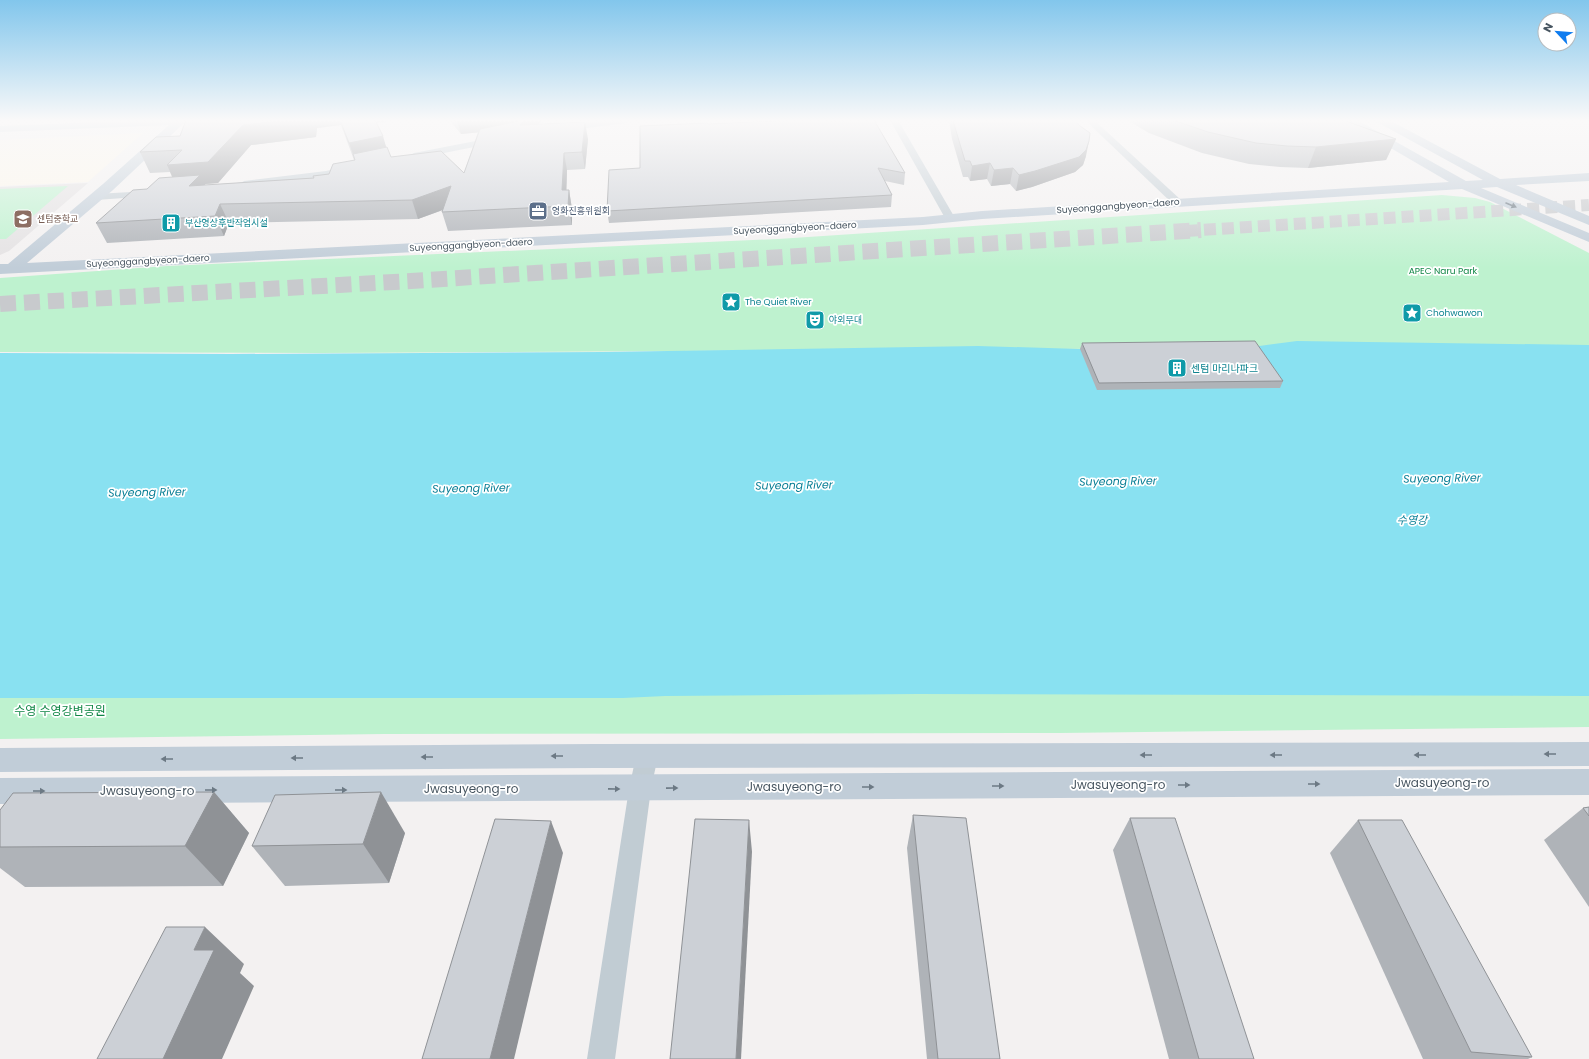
<svg xmlns="http://www.w3.org/2000/svg" width="1589" height="1059" viewBox="0 0 1589 1059" font-family="Poppins,'Noto Sans KR',sans-serif">
  <rect width="100%" height="100%" fill="#f3f1f1"/>
  <path fill="#fdf7eb" d="M143,133L88,182L0,186V140Z"/>
  <path fill="#e4e2e3" d="M88,183L9,251L0,255V187Z"/>
  <g fill="#bef2cf">
    <path d="M68,186L6,239H0V189Z"/>
    <path d="M1442,195L1475,198L1490,202L1589,253V346L319,353L0,352V278L167,266L778,239Z"/>
    <path d="M1589,680V727L1060,733L384,734L0,739V684Z"/>
  </g>
  <path fill="#89e1f1" d="M1297,341L1589,345V696L917,694L665,696L623,698H0V353L231,354L603,352L978,346L1080,349L1252,347Z"/>
  <g fill="none" stroke-linecap="round" stroke-linejoin="round">
    <path stroke="#c8cacd" stroke-width="12" stroke-dasharray="12 6" stroke-linecap="butt" d="M1186,231L1589,205"/>
    <path stroke="#c8cacd" stroke-width="16" stroke-dasharray="16 8" stroke-linecap="butt" d="M0,304L411,281L1201,230"/>
    <g fill="#c1ccd3" fill-rule="evenodd">
      <path d="M608,120H630L626,123L563,131L559,128L563,125Z"/>
      <path d="M890,120H898L955,218L954,220H946L945,218Z"/>
      <path d="M1085,120H1094L1181,200L1182,202L1181,204H1173Z"/>
      <path d="M496,137L500,140L499,142L414,159L409,156L414,153Z"/>
      <path d="M353,165L356,166L358,168L356,170L326,177L244,187L239,184L244,181L326,171Z"/>
      <path d="M148,191L153,194L152,196L96,200L91,197L96,194Z"/>
      <path d="M647,747L655,749L658,756L651,789L615,1059H587L629,789L636,756L639,749Z"/>
    </g>
    <g fill="#c1cdd8" fill-rule="evenodd">
      <path d="M156,120H191L189,122L184,123L113,190L27,263L923,217L982,211L1449,182L1346,122L1345,120H1357L1466,181L1483,180L1377,122L1375,120H1389L1500,179L1589,173V181L1516,185L1589,216V225L1497,187L1481,188L1589,233V242L1462,189L982,219L923,225L0,274V264H8L103,184L169,125L0,132V126Z"/>
      <path d="M1589,742V766L596,768L0,772V748L596,744Z"/>
      <path d="M1589,769V795L0,804V778Z"/>
    </g>
  </g>
  <g fill="#afb3b8" fill-rule="evenodd">
    <path d="M186,120H396L377,123L386,147L391,157L464,173L478,132L461,134L451,122V120H542L538,124L588,139L585,169L567,170L566,190H569L572,209V225L448,231L442,212L443,210L418,219L229,223L224,236L107,243L96,223L147,189L172,177L170,172L150,173L140,152L180,136ZM341,125L354,160L329,174L314,178L205,185V184L218,183L251,145L316,137L317,128Z"/>
    <path d="M949,120H1075L1086,156L1083,165L1075,172L1032,187L1016,191L1010,184L991,186L987,179L970,181L968,177H963L952,139Z"/>
    <path d="M1127,120H1343L1396,139L1386,160L1308,168L1280,167L1249,164L1202,153L1149,133Z"/>
    <path d="M708,124L905,173L904,185L885,181L892,195L891,207L609,223L607,211L640,168Z"/>
    <path d="M1082,343L1283,381L1280,388L1097,390L1080,349Z"/>
    <path d="M214,792L249,833L223,886L25,887L0,868V810Z"/>
    <path d="M1589,807V907L1544,840L1583,808Z"/>
    <path d="M913,815L1000,1059H927L907,848Z"/>
    <path d="M1130,818L1254,1059H1169L1113,850Z"/>
    <path d="M1358,820L1532,1057L1528,1059H1423L1330,853Z"/>
    <path d="M405,833L389,883L285,886L252,846Z"/>
  </g>
  <g fill="#8f9296">
    <path d="M287,120H339L341,125L317,128L316,137L251,145L218,183L205,184L209,193L177,187L167,165L243,125Z"/>
    <path d="M373,120H396L374,123Z"/>
    <path d="M457,120H542L536,127L461,134Z"/>
    <path d="M585,122L588,139L585,169L582,152Z"/>
    <path d="M383,136L389,157L353,154L356,163L349,143Z"/>
    <path d="M1396,139L1386,160L1308,168L1316,147Z"/>
    <path d="M1089,141L1086,156L1083,165L1075,172L1032,187L1016,191L1019,175Z"/>
    <path d="M564,153L567,170L566,206L562,190Z"/>
    <path d="M990,163L987,179L970,181L972,166Z"/>
    <path d="M1013,168L1010,184L991,186L994,170Z"/>
    <path d="M451,186L456,205L418,219L412,200Z"/>
    <path d="M569,190L572,209V225L568,206Z"/>
    <path d="M220,204L229,223L224,236L215,216Z"/>
    <path d="M214,792L249,833L223,886L185,846Z"/>
    <path d="M381,792L405,833L389,883L363,844Z"/>
    <path d="M749,820L752,852L741,1059H736Z"/>
    <path d="M551,821L563,853L514,1059H490Z"/>
    <path d="M205,927L244,964L240,973L254,986L222,1059H163L194,950Z"/>
  </g>
  <g fill="#ccd0d6" stroke="#8f9296">
    <path d="M186,120H287L243,125L208,162L167,165L182,150L140,152L156,137L180,136Z"/>
    <path d="M340,120H375L383,136L349,143Z"/>
    <path d="M524,120L520,125L585,122L582,152L564,153L562,190H569L568,206L442,212L451,186L412,200L220,204L215,216L96,223L133,190L147,189L159,178L200,175L189,186L314,178L313,176L329,174L333,164L355,160L353,154L387,147L391,157L441,151L464,173L480,129Z"/>
    <path d="M799,120H830L832,121L856,120H874L905,173L878,168L892,195L607,211L609,170L640,168V126L707,123L708,124Z"/>
    <path d="M953,120H1075L1080,126L1090,133L1089,141L1086,150L1079,157L1035,171L1019,175L1013,168L994,170L990,163L972,166L970,161H965L954,124Z"/>
    <path d="M1173,120H1343L1396,139L1316,147L1287,146L1256,143L1208,132Z"/>
    <path d="M1255,341L1283,381L1099,383L1082,343Z"/>
    <path d="M214,792L185,846L0,847V810L13,793Z"/>
    <path d="M381,792L363,844L252,846L275,795Z"/>
    <path d="M1589,807V816L1583,808Z"/>
    <path d="M913,815L966,818L1000,1059H938Z"/>
    <path d="M1130,818H1175L1254,1059H1199Z"/>
    <path d="M495,819L551,821L490,1059H422Z"/>
    <path d="M695,819L749,820L736,1059H670Z"/>
    <path d="M1358,820H1402L1532,1057L1471,1052Z"/>
    <path d="M166,927H205L194,950H214L163,1059H97Z"/>
  </g>
  <defs><path id="oneway-solid" d="M-6-.8H1V-3.2L6.5 0L1 3.2V.8H-6Z"/></defs>
  <g fill="#6c7984">
    <use href="#oneway-solid" transform="translate(1511 205) rotate(23)"/>
    <use href="#oneway-solid" transform="translate(1550 754) rotate(180)"/>
    <use href="#oneway-solid" transform="translate(1146 755) rotate(180)"/>
    <use href="#oneway-solid" transform="translate(1276 755) rotate(180)"/>
    <use href="#oneway-solid" transform="translate(1420 755) rotate(180)"/>
    <use href="#oneway-solid" transform="translate(557 756) rotate(180)"/>
    <use href="#oneway-solid" transform="translate(427 757) rotate(180)"/>
    <use href="#oneway-solid" transform="translate(297 758) rotate(180)"/>
    <use href="#oneway-solid" transform="translate(167 759) rotate(180)"/>
    <use href="#oneway-solid" transform="translate(1314 784)"/>
    <use href="#oneway-solid" transform="translate(1184 785)"/>
    <use href="#oneway-solid" transform="translate(998 786)"/>
    <use href="#oneway-solid" transform="translate(868 787)"/>
    <use href="#oneway-solid" transform="translate(672 788) rotate(-1)"/>
    <use href="#oneway-solid" transform="translate(614 789) rotate(1)"/>
    <use href="#oneway-solid" transform="translate(211 790)"/>
    <use href="#oneway-solid" transform="translate(341 790)"/>
    <use href="#oneway-solid" transform="translate(39 791)"/>
  </g>
  <linearGradient id="sky" x2="0" y2="1"><stop stop-color="#82c6ec"/><stop offset="0.45" stop-color="#faf9f9"/><stop offset="1" stop-color="#faf9f9" stop-opacity="0"/></linearGradient>
  <rect width="1589" height="268" fill="url(#sky)"/>
  <defs>
    <g id="office-square" transform="scale(1)"><rect x="-9" y="-9" width="18" height="18" rx="4" fill="#5c6f8a" stroke="#fff"/><path d="M-6-3h4V-5.5h4V-3h4V5H-6ZM-1-4.5V-3h2v-1.5ZM-6 0V1H6V0Z" fill="#fff"/></g>
    <g id="school-square" transform="scale(1)"><rect x="-9" y="-9" width="18" height="18" rx="4" fill="#8d6e63" stroke="#fff"/><path d="M0-5L7-2L0 1L-7-2ZM-4 1L0 2.5L4 1V4Q0 6-4 4Z" fill="#fff"/></g>
    <g id="building-square" transform="scale(1)"><rect x="-9" y="-9" width="18" height="18" rx="4" fill="#0f9aa8" stroke="#fff"/><path d="M-4-6H4V6H1V3H-1V6H-4ZM-2.5-4.3h1.7v1.8h-1.7ZM.8-4.3h1.7v1.8H.8ZM-2.5-1h1.7V.8h-1.7ZM.8-1h1.7V.8H.8Z" fill="#fff"/></g>
    <g id="sight-square" transform="scale(1)"><rect x="-9" y="-9" width="18" height="18" rx="4" fill="#0f9aa8" stroke="#fff"/><path d="M0-6L1.8-2.2L6-1.7L2.9 1.2L3.7 5.4L0 3.3L-3.7 5.4L-2.9 1.2L-6-1.7L-1.8-2.2Z" fill="#fff"/></g>
    <g id="theatre-square" transform="scale(1)"><rect x="-9" y="-9" width="18" height="18" rx="4" fill="#0f9aa8" stroke="#fff"/><path d="M-5-5.5Q0-4 5-5.5V0Q5 5 0 6Q-5 5-5 0ZM-3.3-2.5H-1v1.5H-3.3ZM1-2.5H3.3v1.5H1ZM-2.8 1Q0 5.5 2.8 1Z" fill="#fff"/></g>
  </defs>
  <g fill-rule="evenodd">
    <use href="#office-square" x="538" y="211"/>
    <use href="#school-square" x="23" y="219"/>
    <use href="#building-square" x="171" y="223"/>
    <use href="#sight-square" x="731" y="302"/>
    <use href="#sight-square" x="1412" y="313"/>
    <use href="#theatre-square" x="815" y="320"/>
    <use href="#building-square" x="1177" y="368"/>
  </g>
  <g text-anchor="middle" stroke-width="3.5" stroke-linejoin="round" paint-order="stroke">
    <g font-size="9" fill="#475560" stroke="#fff">
      <text transform="translate(1118 206) rotate(-4)" y="3">Suyeonggangbyeon-daero</text>
      <text transform="translate(795 228) rotate(-3)" y="3">Suyeonggangbyeon-daero</text>
      <text transform="translate(471 245) rotate(-3)" y="3">Suyeonggangbyeon-daero</text>
      <text transform="translate(148 261) rotate(-3)" y="3">Suyeonggangbyeon-daero</text>
    </g>
    <g font-size="9" fill="#4e5e75" stroke="#fff" text-anchor="start">
      <text x="552" y="214">영화진흥위원회</text>
    </g>
    <g font-size="9" fill="#785e54" stroke="#fff" text-anchor="start">
      <text x="37" y="222">센텀중학교</text>
    </g>
    <g font-size="9" fill="#0d838f" stroke="#fff" text-anchor="start">
      <text x="185" y="226">부산영상후반작업시설</text>
      <text x="745" y="305">The Quiet River</text>
      <text x="1426" y="316">Chohwawon</text>
      <text x="829" y="323">야외무대</text>
    </g>
    <g font-size="9" fill="#128747" stroke="#fff">
      <text x="1443" y="274">APEC Naru Park</text>
    </g>
    <g font-size="10" fill="#0d838f" stroke="#fff" text-anchor="start">
      <text x="1191" y="372">센텀 마리나파크</text>
    </g>
    <g font-size="11" font-style="italic" fill="#077e95" stroke="#fff">
      <text transform="translate(1442 478) rotate(-1)" y="4">Suyeong River</text>
      <text transform="translate(1118 481) rotate(-1)" y="4">Suyeong River</text>
      <text transform="translate(794 485) rotate(-1)" y="4">Suyeong River</text>
      <text transform="translate(471 488) rotate(-1)" y="4">Suyeong River</text>
      <text transform="translate(147 492) rotate(-1)" y="4">Suyeong River</text>
      <text x="1412" y="524">수영강</text>
    </g>
    <g font-size="12" fill="#128747" stroke="#fff">
      <text x="60" y="715">수영 수영강변공원</text>
    </g>
    <g font-size="12" fill="#475560" stroke="#fff">
      <text x="1442" y="787">Jwasuyeong-ro</text>
      <text x="1118" y="789">Jwasuyeong-ro</text>
      <text x="794" y="791">Jwasuyeong-ro</text>
      <text x="471" y="793">Jwasuyeong-ro</text>
      <text x="147" y="795">Jwasuyeong-ro</text>
    </g>
  </g>
  <g transform="translate(1557 32) rotate(296)"><circle r="19" fill="#ffffff" stroke="#b5bbbf"/>
  <path d="M0-3L7 15L0 10L-7 15Z" fill="#0f7cef"/>
  <text y="-6" font-size="11" font-weight="bold" text-anchor="middle" fill="#475560">N</text>
  </g>
</svg>
